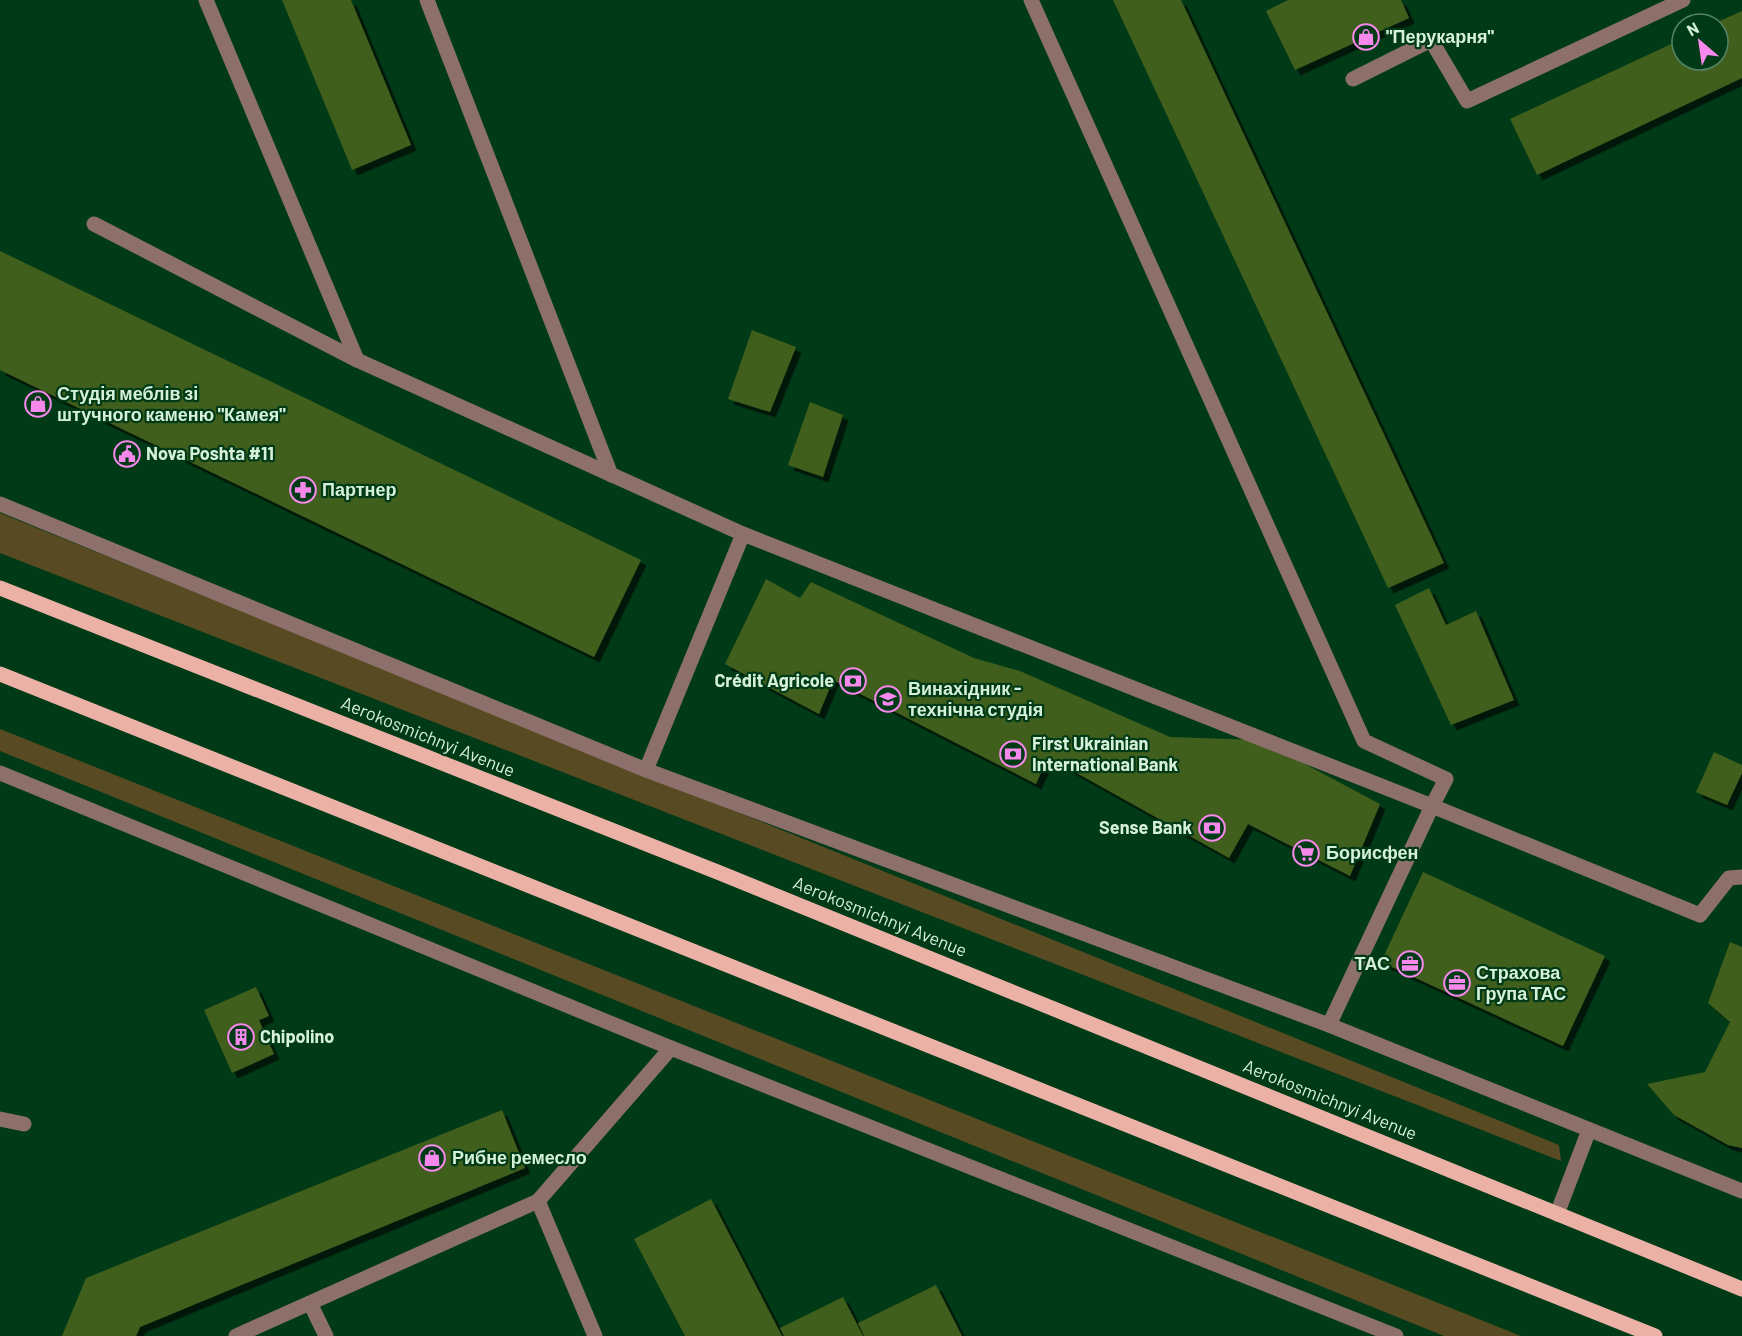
<svg xmlns="http://www.w3.org/2000/svg" width="1742" height="1336" viewBox="0 0 1742 1336" font-family="Barlow,sans-serif">
  <defs>
    <filter id="shadow"><feDropShadow dx="5.5" dy="5.5" stdDeviation="0" flood-color="#0009"/></filter>
  </defs>
  <rect width="100%" height="100%" fill="#003a17"/>
  <g fill="#584b23">
    <path d="M0,513L1559,1145L1561,1161L0,553Z"/>
    <path d="M0,730V729L1521,1336H1444L0,751Z"/>
  </g>
  <g fill="#405e1b" filter="url(#shadow)">
    <path d="M282,0H351L411,145L352,170Z"/>
    <path d="M1113,0H1181L1444,563L1388,588Z"/>
    <path d="M1288,0H1401L1409,18L1295,70L1266,11Z"/>
    <path d="M1742,11V78L1537,175L1510,119L1682,39V60H1718V24H1713Z"/>
    <path d="M0,251L641,560L594,657L0,370Z"/>
    <path d="M752,330L796,347L770,412L728,399Z"/>
    <path d="M810,402L843,415L823,477L788,465Z"/>
    <path d="M766,579L800,598L811,582L974,658L1020,671L1170,737L1260,740L1380,804L1350,876L1248,824L1229,858L1048,757L1036,784L833,680L819,714L725,664Z"/>
    <path d="M1429,588L1446,625L1476,611L1514,700L1451,725L1395,605Z"/>
    <path d="M1714,752L1742,765V773L1727,805L1696,792Z"/>
    <path d="M1423,872L1605,956L1563,1046L1381,962Z"/>
    <path d="M1730,942L1742,947V1148L1728,1145L1674,1115L1647,1084L1705,1072L1730,1022L1708,1003Z"/>
    <path d="M256,987L269,1016L259,1020L274,1054L232,1073L204,1010Z"/>
    <path d="M502,1110L525,1168L140,1327L136,1336H62L86,1278Z"/>
    <path d="M711,1199L782,1336H685L634,1239Z"/>
    <path d="M936,1285L962,1336H864L858,1323Z"/>
    <path d="M843,1297L863,1336H784L780,1328Z"/>
  </g>
  <g fill="none" stroke-linecap="round" stroke-linejoin="round">
    <g stroke="#8d706b" stroke-width="15">
      <path d="M206,0L357,360"/>
      <path d="M427,0L611,475"/>
      <path d="M1353,79L1431,40L1467,101L1683,0"/>
      <path d="M94,224L357,360L743,534"/>
      <path d="M0,504L646,770L1329,1025L1742,1191"/>
      <path d="M646,770L743,534L1432,806L1446,779L1364,741L1031,0"/>
      <path d="M0,773L671,1048L1396,1336"/>
      <path d="M1329,1025L1432,806L1700,915L1729,878L1742,877"/>
      <path d="M0,1119L24,1124"/>
      <path d="M538,1201L595,1336"/>
      <path d="M1557,1214L1589,1130"/>
      <path d="M310,1303L326,1336"/>
      <path d="M236,1336L538,1201L671,1048"/>
    </g>
    <g stroke="#ecb1a5" stroke-width="15">
      <path d="M0,588L720,873L1742,1289"/>
      <path d="M0,674L1655,1336"/>
    </g>
  </g>
  <defs>
    <g id="shop-ring" transform="scale(1.35)"><circle r="9.5" fill="#003a17" stroke="#f788ec" stroke-width="1.5"/><path d="M-5-2.5h2.3a2.7 3.5 0 0 1 5.4 0H5L5.5 6h-11ZM-1.5-2.5h3a1.5 2.3 0 0 0-3 0Z" fill="#f788ec"/></g>
    <g id="civic-ring" transform="scale(1.35)"><circle r="9.5" fill="#003a17" stroke="#f788ec" stroke-width="1.5"/><path d="M-.6-6.5H3V-4.5H.6V-3L4-1V1h2V6H-6V1h2V-1L-.6-3ZM-1.2 2.5V6h2.4V2.5Z" fill="#f788ec"/></g>
    <g id="pharmacy-ring" transform="scale(1.35)"><circle r="9.5" fill="#003a17" stroke="#f788ec" stroke-width="1.5"/><path d="M-2-6h4v4h4v4h-4v4h-4v-4h-4v-4h4Z" fill="#f788ec"/></g>
    <g id="bank-ring" transform="scale(1.35)"><circle r="9.5" fill="#003a17" stroke="#f788ec" stroke-width="1.5"/><path d="M-6-4H6V4H-6ZM0-2.3a2.3 2.3 0 1 0 0 4.6a2.3 2.3 0 1 0 0-4.6Z" fill="#f788ec"/></g>
    <g id="school-ring" transform="scale(1.35)"><circle r="9.5" fill="#003a17" stroke="#f788ec" stroke-width="1.5"/><path d="M0-5L7-2L0 1L-7-2ZM-4 1L0 2.5L4 1V4Q0 6-4 4Z" fill="#f788ec"/></g>
    <g id="supermarket-ring" transform="scale(1.35)"><circle r="9.5" fill="#003a17" stroke="#f788ec" stroke-width="1.5"/><path d="M-6-5.5h2.5l.6 2H6L4.5 2H-2.5L-4.4-4H-6ZM-1.5 3.2a1.3 1.3 0 1 0 .1 0ZM3 3.2a1.3 1.3 0 1 0 .1 0Z" fill="#f788ec"/></g>
    <g id="office-ring" transform="scale(1.35)"><circle r="9.5" fill="#003a17" stroke="#f788ec" stroke-width="1.5"/><path d="M-6-3h4V-5.5h4V-3h4V5H-6ZM-1-4.5V-3h2v-1.5ZM-6 0V1H6V0Z" fill="#f788ec"/></g>
    <g id="building-ring" transform="scale(1.35)"><circle r="9.5" fill="#003a17" stroke="#f788ec" stroke-width="1.5"/><path d="M-4-6H4V6H1V3H-1V6H-4ZM-2.5-4.3h1.7v1.8h-1.7ZM.8-4.3h1.7v1.8H.8ZM-2.5-1h1.7V.8h-1.7ZM.8-1h1.7V.8H.8Z" fill="#f788ec"/></g>
  </defs>
  <g fill-rule="evenodd">
    <use href="#shop-ring" x="1366" y="37"/>
    <use href="#shop-ring" x="38" y="404"/>
    <use href="#civic-ring" x="127" y="454"/>
    <use href="#pharmacy-ring" x="303" y="490"/>
    <use href="#bank-ring" x="853" y="681"/>
    <use href="#school-ring" x="888" y="699"/>
    <use href="#bank-ring" x="1013" y="754"/>
    <use href="#bank-ring" x="1212" y="828"/>
    <use href="#supermarket-ring" x="1306" y="853"/>
    <use href="#office-ring" x="1410" y="964"/>
    <use href="#office-ring" x="1457" y="983"/>
    <use href="#building-ring" x="241" y="1037"/>
    <use href="#shop-ring" x="432" y="1158"/>
  </g>
  <g text-anchor="middle" stroke-width="4.5" stroke-linejoin="round" paint-order="stroke">
    <g font-size="18" font-weight="bold" fill="#d5f1da" stroke="#003a17" text-anchor="start">
      <text x="1386" y="43">"Перукарня"</text>
      <text x="57" y="400">Студія меблів зі<tspan x="57" dy="21">штучного каменю "Камея"</tspan></text>
      <text x="146" y="460">Nova Poshta #11</text>
      <text x="322" y="496">Партнер</text>
      <text x="834" y="687" text-anchor="end">Crédit Agricole</text>
      <text x="908" y="695">Винахідник -<tspan x="908" dy="21">технічна студія</tspan></text>
      <text x="1032" y="750">First Ukrainian<tspan x="1032" dy="21">International Bank</tspan></text>
      <text x="1192" y="834" text-anchor="end">Sense Bank</text>
      <text x="1326" y="859">Борисфен</text>
      <text x="1390" y="970" text-anchor="end">ТАС</text>
      <text x="1476" y="979">Страхова<tspan x="1476" dy="21">Група ТАС</tspan></text>
      <text x="260" y="1043">Chipolino</text>
      <text x="452" y="1164">Рибне ремесло</text>
    </g>
    <g font-size="18" fill="#d5f1da" stroke="#003a17">
      <text transform="translate(428 737) rotate(22)" y="6">Aerokosmichnyi Avenue</text>
      <text transform="translate(880 917) rotate(22)" y="6">Aerokosmichnyi Avenue</text>
      <text transform="translate(1330 1100) rotate(22)" y="6">Aerokosmichnyi Avenue</text>
    </g>
  </g>
  <g transform="translate(1700 42) rotate(331)"><circle r="28" fill="#003a17" stroke="#558365" stroke-width="1.5"/>
  <path d="M0-4.5L10 22L0 15L-10 22Z" fill="#f788ec"/>
  <text y="-9" font-size="16" font-weight="bold" text-anchor="middle" fill="#d5f1da">N</text>
  </g>
</svg>
